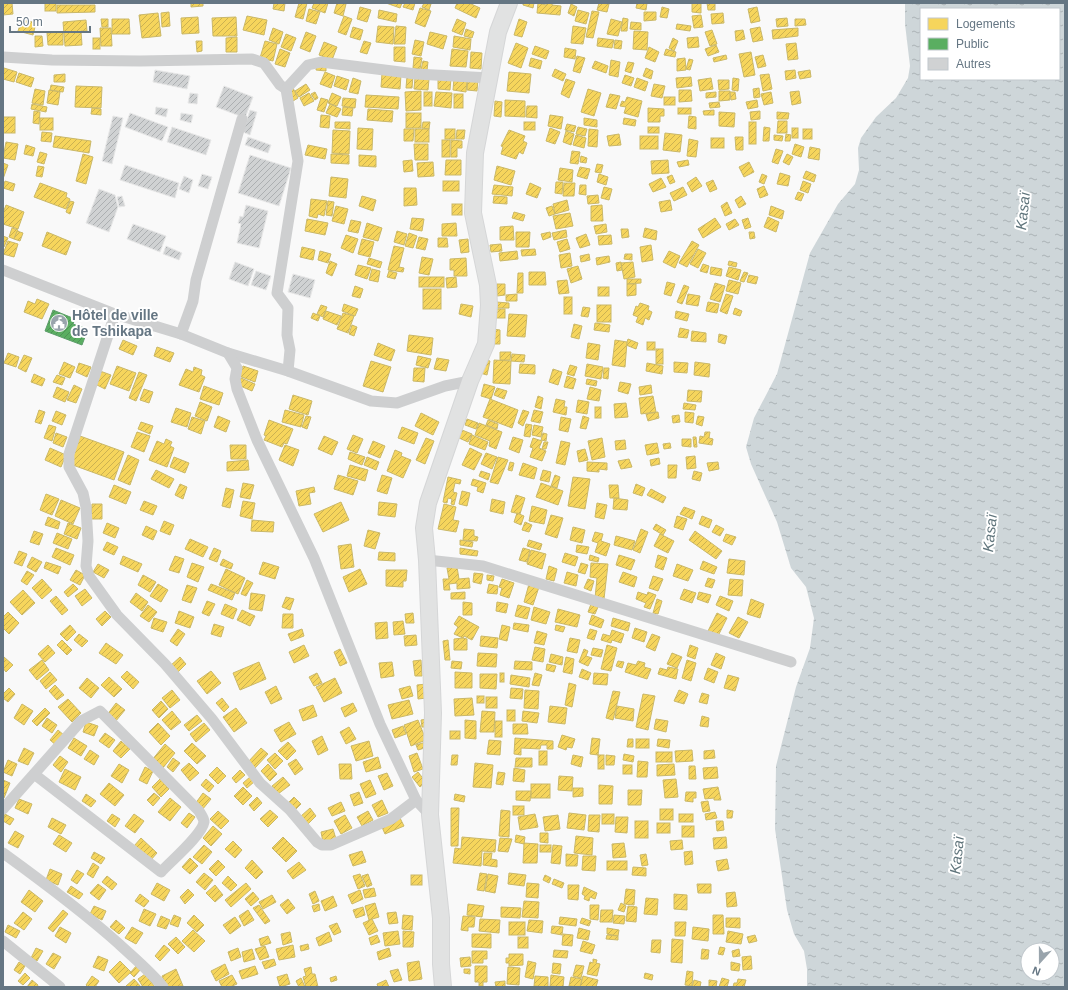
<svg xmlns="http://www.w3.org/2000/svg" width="1068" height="990" viewBox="0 0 1068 990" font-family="Helvetica,sans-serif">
  <defs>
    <pattern id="water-ripples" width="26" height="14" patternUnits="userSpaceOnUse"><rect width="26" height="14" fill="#ced6d9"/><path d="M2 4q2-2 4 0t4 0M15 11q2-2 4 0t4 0" fill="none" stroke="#abb2b5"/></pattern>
    <pattern id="homes-hatch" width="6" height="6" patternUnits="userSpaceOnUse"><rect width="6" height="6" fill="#f6d55c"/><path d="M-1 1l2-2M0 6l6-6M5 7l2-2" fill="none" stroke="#cbb151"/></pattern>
    <pattern id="public-hatch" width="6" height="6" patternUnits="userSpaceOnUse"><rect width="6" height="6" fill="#5aae61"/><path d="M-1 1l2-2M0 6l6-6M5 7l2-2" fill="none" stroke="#4e9255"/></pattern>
    <pattern id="building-hatch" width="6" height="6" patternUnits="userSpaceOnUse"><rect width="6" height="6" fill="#d0d2d3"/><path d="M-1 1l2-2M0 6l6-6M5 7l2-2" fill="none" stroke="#acafb1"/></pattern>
  </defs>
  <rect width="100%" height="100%" fill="#f9f9f9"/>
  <path fill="url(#water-ripples)" fill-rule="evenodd" d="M905,3H1065V987H807V969L804,951L794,934L787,910L775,829L776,766L796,687L810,648L814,618L806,587L791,568L777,522L751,464L746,447L754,418L777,374L810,253L838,204L855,184L859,170L858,148L861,138L876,117L896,98L908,78L910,66L905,24ZM921,9H1059V79H921ZM1028,950H1052V974H1028Z"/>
  <g fill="url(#homes-hatch)" stroke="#cab868">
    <path d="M3,3H12L13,14L3,15Z"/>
    <rect x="45" y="3" width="11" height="8"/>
    <path d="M191,3H203V6L191,7Z"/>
    <path d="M274,3H285L284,11L273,9Z"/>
    <path d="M299,3H307L303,19L295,17Z"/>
    <path d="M314,3H328L325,13L312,8Z"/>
    <path d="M337,3L346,4L343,16L334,13Z"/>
    <path d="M386,3H402L400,8Z"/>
    <path d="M405,3H415L413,10L403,7Z"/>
    <path d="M424,3L431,4L429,10L422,7Z"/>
    <path d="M457,3H469L480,8L476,18L455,8Z"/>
    <path d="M523,3H534L533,8L523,5Z"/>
    <path d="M538,3L546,5L547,3H552V5L561,6L560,15L537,13Z"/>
    <path d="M599,3L609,4L607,12L597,10Z"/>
    <path d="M637,3H647L646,10L636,8Z"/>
    <path d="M692,3H701V13L692,12Z"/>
    <path d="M707,3H715V10H708Z"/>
    <path d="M571,4L577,7L574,16L568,13Z"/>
    <path d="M57,5H95V12L57,13Z"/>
    <path d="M360,7L371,10L367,22L357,19Z"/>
    <path d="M662,7L669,9L667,18L660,17Z"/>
    <path d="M757,7L760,21L751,23L748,9Z"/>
    <path d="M420,8L431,11L425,27L415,23Z"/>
    <path d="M309,9L320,12L316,24L306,21Z"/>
    <path d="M379,10L397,14L396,22L378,18Z"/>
    <path d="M578,10L589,13L586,24L575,21Z"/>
    <path d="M592,11L599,12L593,38L586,37Z"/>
    <path d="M169,12L170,26L162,27L161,13Z"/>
    <path d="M644,12H656V20L644,21Z"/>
    <path d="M158,13L161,36L142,38L139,15Z"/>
    <path d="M723,13L724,23L712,24L711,14Z"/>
    <path d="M701,15L703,27L694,28L692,16Z"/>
    <path d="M247,16L267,20L264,35L243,30Z"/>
    <path d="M344,16L352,19L346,35L338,32Z"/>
    <path d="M198,17L199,33L182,34L181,18Z"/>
    <path d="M236,17L237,36H213L212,18Z"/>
    <path d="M623,18L628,19L627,31H621Z"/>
    <path d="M787,18L788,26L777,27L776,19Z"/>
    <path d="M22,19L36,23L33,35L18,31Z"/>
    <path d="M101,19H108V27H102Z"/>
    <path d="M112,19H129L130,34H112Z"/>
    <path d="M457,19L466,23L462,35L452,31Z"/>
    <path d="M519,19L527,22L522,37L514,35Z"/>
    <path d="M611,19L622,22L618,36L607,34Z"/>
    <path d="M795,19H805L806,25L795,26Z"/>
    <path d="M86,20L87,31H81L82,45L65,46L63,22Z"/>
    <path d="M631,22L641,23V30L630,29Z"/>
    <path d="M677,24L691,26L690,31L676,29Z"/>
    <path d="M378,26L394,27L393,44L376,42Z"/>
    <path d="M396,26L406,27L405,44H394Z"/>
    <path d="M573,26L586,28L583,44L571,43Z"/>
    <path d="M353,27L363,30L360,40L350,37Z"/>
    <path d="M760,27L763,40L753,42L750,29Z"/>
    <path d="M100,28H111L112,46H101Z"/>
    <path d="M273,28L283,32L279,44L269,40Z"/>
    <path d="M798,28V36L773,39L772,30Z"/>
    <path d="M466,29L474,32L472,38L464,36Z"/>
    <path d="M712,30L717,44L710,46L705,32Z"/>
    <path d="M743,30L745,39L736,41L735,31Z"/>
    <path d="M634,31L648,32L647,50L633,49Z"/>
    <path d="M63,32V45H48L47,33Z"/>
    <path d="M306,32L316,36L310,52L300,48Z"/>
    <path d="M430,32L447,36L443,49L427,44Z"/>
    <path d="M286,34L296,38L291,51L281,47Z"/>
    <path d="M35,36H42L43,46L35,47Z"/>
    <path d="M454,36L471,39L470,50L453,47Z"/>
    <path d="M237,37V52H226V38Z"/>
    <path d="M698,37L699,47L688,48L687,38Z"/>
    <rect x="93" y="38" width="7" height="11"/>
    <path d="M598,38L614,40L612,48L597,46Z"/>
    <path d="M673,38L678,41L674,51L669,48Z"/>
    <path d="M415,40L424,42L421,56L412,54Z"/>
    <path d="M615,40L622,41L621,49L614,48Z"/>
    <path d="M196,41H202V51L197,52Z"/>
    <path d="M265,41L277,44L273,61L260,58Z"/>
    <path d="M364,41L371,43L367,54L360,52Z"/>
    <path d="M324,42L337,47L332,60L319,55Z"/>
    <path d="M516,43L528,48L521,68L508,63Z"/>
    <path d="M796,43L798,59L788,60L786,44Z"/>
    <path d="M716,45L719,52L708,56L705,49Z"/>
    <path d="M535,46L549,51L546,59L532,54Z"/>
    <path d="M394,47H405V62L394,61Z"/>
    <path d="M649,47L659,52L655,62L645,58Z"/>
    <path d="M565,48L576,50L575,59L564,57Z"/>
    <path d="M280,49L290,53L285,67L275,64Z"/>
    <path d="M452,49L468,51L466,67L450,66Z"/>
    <path d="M666,49L676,52L675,57L664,55Z"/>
    <path d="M471,52L482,53L481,69L470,68Z"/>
    <path d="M751,52L755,75L744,77L739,54Z"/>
    <path d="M726,55L727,59L714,62L713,58Z"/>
    <path d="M763,55L766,66L758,68L755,57Z"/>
    <path d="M577,56L585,58L580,73L573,71Z"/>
    <path d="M414,57L422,58L420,69L413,68Z"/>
    <path d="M531,58L542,61L540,69L529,66Z"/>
    <path d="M685,58L686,70L677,71V59Z"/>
    <path d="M689,59L693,60L690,70L686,69Z"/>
    <path d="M611,60L620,62L618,77L609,75Z"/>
    <path d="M423,61L428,62L427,70H421Z"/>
    <path d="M595,61L608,66L606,73L592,68Z"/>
    <path d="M628,62L634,63L631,73L625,71Z"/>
    <path d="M317,63L326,65V71L316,70Z"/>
    <path d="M4,68L17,72L14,82L3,79Z"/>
    <path d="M646,68L653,71L651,79L643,76Z"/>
    <path d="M555,69L566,74L563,81L552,76Z"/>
    <path d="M795,70L796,78L786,80L785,71Z"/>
    <path d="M810,70L811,77L800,79L798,72Z"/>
    <path d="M325,72L335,76L331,88L320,84Z"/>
    <path d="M509,72L531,74L529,93L507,91Z"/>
    <path d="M19,73L34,78L31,87L16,82Z"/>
    <path d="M382,73L401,75L400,89L381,87Z"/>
    <path d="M65,74V82H54V75Z"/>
    <path d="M769,74L772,89L763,91L760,75Z"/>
    <path d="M625,75L634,78L631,86L622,83Z"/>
    <path d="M337,76L349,80L346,90L334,86Z"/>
    <path d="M407,76H413L412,88H406Z"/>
    <path d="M691,77L692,86L677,88L676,78Z"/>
    <path d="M353,78L361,81L358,94L349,92Z"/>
    <path d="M415,78L429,79L428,90L414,89Z"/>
    <path d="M438,78H451L450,90L438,89Z"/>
    <path d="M454,78L467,80L466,92L453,90Z"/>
    <path d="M468,78L478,79L477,91L467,90Z"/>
    <path d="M637,78L648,82L645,91L634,87Z"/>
    <path d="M711,78L713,89L700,91L698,80Z"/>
    <path d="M733,78L739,79L738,91L732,90Z"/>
    <path d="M566,79L575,82L569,98L561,94Z"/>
    <path d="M718,80H729V89L719,90Z"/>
    <path d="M306,84L310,90L299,97L295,91Z"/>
    <path d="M654,84L665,86L662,98L651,96Z"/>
    <path d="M51,85L64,87L63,92L50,90Z"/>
    <path d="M76,86L102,87L101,108L75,107Z"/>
    <path d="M293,88L298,98L293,101L287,91Z"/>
    <path d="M759,88L760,97L754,98L753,89Z"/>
    <path d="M35,89L45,91L43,105L32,103Z"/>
    <path d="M588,89L601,93L594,116L581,112Z"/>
    <path d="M49,90L60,92L58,105L47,103Z"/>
    <path d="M679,90H691L692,101L679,102Z"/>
    <path d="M421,91V110L406,111L405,92Z"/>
    <path d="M719,91H730V100L719,101Z"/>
    <path d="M799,91L801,103L792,105L790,92Z"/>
    <path d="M315,92L318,98L315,100L311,94Z"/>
    <rect x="424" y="92" width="8" height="14"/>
    <path d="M436,92L452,93L451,108L434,106Z"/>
    <path d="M716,92V97L706,98V93Z"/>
    <path d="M730,92H735L736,99L731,100Z"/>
    <path d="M771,92L773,103L764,105L761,94Z"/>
    <path d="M309,93L314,101L304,106L300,98Z"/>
    <path d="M332,93L341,97L337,106L328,103Z"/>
    <rect x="454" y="94" width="9" height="14"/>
    <path d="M610,94L620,96L616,109L606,107Z"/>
    <path d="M366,95L399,97L398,109L365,107Z"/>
    <path d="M627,97L642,101L638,117L624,113L626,107L620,106L622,101L625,102Z"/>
    <rect x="664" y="97" width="11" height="8"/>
    <path d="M321,98L328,100L324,112L317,110Z"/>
    <path d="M343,98L356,99L355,108L342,106Z"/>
    <path d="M505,100L525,101V117L505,116Z"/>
    <path d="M757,100L758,107L748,109L746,102Z"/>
    <path d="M495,101L502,102L501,117L494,116Z"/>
    <path d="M719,102L720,107L710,108L709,103Z"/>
    <path d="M32,104L47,107L46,112L31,109Z"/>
    <path d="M330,104L341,109L337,117L326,113Z"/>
    <path d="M527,106H537V118L526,117Z"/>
    <path d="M343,107L353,108L352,116L342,115Z"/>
    <path d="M92,108L101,109V115L91,114Z"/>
    <path d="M648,108L664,109V116H660V122H648Z"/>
    <rect x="678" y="108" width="13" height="6"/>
    <path d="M368,109L393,111L392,122L367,120Z"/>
    <path d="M714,110V115H704L703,111Z"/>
    <path d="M34,111L40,112L39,124L33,123Z"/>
    <path d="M760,111V119L751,120L750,112Z"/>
    <path d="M719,112L735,113L734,127L719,126Z"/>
    <path d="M777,112L789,113L788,119H777Z"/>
    <rect x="406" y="113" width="15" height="15"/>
    <path d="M321,115L330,116L329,128L320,127Z"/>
    <path d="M550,115L563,117L561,129L548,126Z"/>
    <path d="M689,116L696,117V129L688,128Z"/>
    <rect x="3" y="117" width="12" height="16"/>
    <rect x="40" y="118" width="13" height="12"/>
    <path d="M584,118L597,120V127L584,125Z"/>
    <path d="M624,118L636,120L635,126L623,124Z"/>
    <path d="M778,121H787V133H777Z"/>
    <path d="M335,122H350V129L335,128Z"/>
    <path d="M423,122H430L429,129L422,128Z"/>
    <rect x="524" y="122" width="11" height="8"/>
    <rect x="749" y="122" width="7" height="22"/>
    <path d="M567,124L576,126L574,132L565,130Z"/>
    <path d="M578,127L587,129L585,136L576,134Z"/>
    <rect x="648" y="127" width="11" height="6"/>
    <path d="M764,127L770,128L769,141H763Z"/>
    <path d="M358,128L373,129L372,150L357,149Z"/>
    <path d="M550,128L560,132L555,144L546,141Z"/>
    <rect x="792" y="128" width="6" height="10"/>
    <path d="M404,129H414L413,141H404Z"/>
    <rect x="415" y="129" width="14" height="13"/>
    <rect x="445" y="129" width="10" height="10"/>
    <path d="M589,129L598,130L597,147L588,146Z"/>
    <rect x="803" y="129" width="9" height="10"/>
    <path d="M333,130L350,131L349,154L332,153Z"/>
    <path d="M457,130H465L464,139H456Z"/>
    <path d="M509,130L525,136L523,141L527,143L523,154L519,152L516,159L501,154L503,147L501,146Z"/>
    <path d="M566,131L574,134L571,145L563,142Z"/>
    <path d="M42,132L52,133L51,142L41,141Z"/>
    <path d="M665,133L682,135L680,152L663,150Z"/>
    <path d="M619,134L621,145L609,146L607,136Z"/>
    <path d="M786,134L791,135L790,141H785Z"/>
    <path d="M576,135L586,138L584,148L573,145Z"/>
    <path d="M774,135L783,136L782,141L774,140Z"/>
    <path d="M55,136L91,141L89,153L53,147Z"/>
    <rect x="640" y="136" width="18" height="13"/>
    <path d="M735,137H743V150H736Z"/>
    <rect x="711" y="138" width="13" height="10"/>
    <path d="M689,139L698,141L696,157L687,156Z"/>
    <rect x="442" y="140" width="8" height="17"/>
    <path d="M451,140L462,141V148H457V157H451Z"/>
    <path d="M6,142L18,144L15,160L3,158Z"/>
    <path d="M414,144H428V160H415Z"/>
    <path d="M795,144L804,147L801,157L792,154Z"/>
    <path d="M26,145L35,148L33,156L24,154Z"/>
    <path d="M308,145L327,149L325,159L305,155Z"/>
    <path d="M810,147L820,149L819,160L808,158Z"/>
    <path d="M776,149L783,151L778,164L772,162Z"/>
    <path d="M572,151L580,152L578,164L570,163Z"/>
    <path d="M40,152L47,154L44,164L37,162Z"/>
    <path d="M83,154L93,157L86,184L76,181Z"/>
    <path d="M331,154L349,155V164L331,163Z"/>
    <path d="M787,154L793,157L789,165L783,162Z"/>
    <path d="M359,155L376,156V167L359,166Z"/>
    <path d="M581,156L587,158L586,163L580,162Z"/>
    <path d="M412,160L413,171L404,172L403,161Z"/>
    <path d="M446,160H461V175H445Z"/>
    <path d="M668,160L669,173L652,174L651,161Z"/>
    <path d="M688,160L689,165L679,167L677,162Z"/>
    <path d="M433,162L434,176L418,177L417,163Z"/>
    <path d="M749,162L754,172L744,177L739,167Z"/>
    <path d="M3,163L8,165L3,179Z"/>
    <path d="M597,164L603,165L601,173L595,172Z"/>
    <path d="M38,166L44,167L42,177L36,176Z"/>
    <path d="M497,166L515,171L511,185L494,180Z"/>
    <path d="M580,167L590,169L587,179L577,176Z"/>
    <path d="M560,168L573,170L572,182L558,180Z"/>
    <path d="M806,171L816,175L814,182L803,178Z"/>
    <path d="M780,173L790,176L788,186L777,184Z"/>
    <path d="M599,174L608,177L606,185L597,182Z"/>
    <path d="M762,174L767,176L764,184L759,182Z"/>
    <path d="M672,175L675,182L670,184L667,177Z"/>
    <path d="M331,177L348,179L346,198L329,196Z"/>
    <path d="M696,177L702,186L692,192L687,183Z"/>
    <path d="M661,178L666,187L653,192L649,184Z"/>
    <path d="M713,180L717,189L710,192L706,183Z"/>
    <path d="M5,181L15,184L13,191L3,188Z"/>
    <rect x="443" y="181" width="16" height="10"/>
    <path d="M803,181L811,184L808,193L800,190Z"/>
    <path d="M556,182H563L562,194L555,193Z"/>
    <path d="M40,183L67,193L66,197L70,199L66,209L34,197Z"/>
    <path d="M530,183L541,188L537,198L526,194Z"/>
    <path d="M564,183H575L574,196H563Z"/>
    <path d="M494,185L513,187L512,196L492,194Z"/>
    <path d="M580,185H586V195L579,194Z"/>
    <path d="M764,186L768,195L760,198L757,189Z"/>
    <path d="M604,187L612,189L609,200L601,198Z"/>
    <path d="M683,187L687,195L674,201L670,193Z"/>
    <path d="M404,188H416L417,205L404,206Z"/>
    <path d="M798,192L804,194L801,201L795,199Z"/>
    <path d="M598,195L599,203L588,204L587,196Z"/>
    <path d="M362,196L376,200L373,211L359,206Z"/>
    <path d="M494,196L507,197V204L493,203Z"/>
    <path d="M741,196L746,204L739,208L735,200Z"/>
    <path d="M311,199L327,201L324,216L318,214L317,218L309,216Z"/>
    <path d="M567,200L569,210L555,214L553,204Z"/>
    <path d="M670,200L672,210L661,212L659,202Z"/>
    <path d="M70,201L74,202L70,214L66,212Z"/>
    <path d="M328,201L334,202L332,216L326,215Z"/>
    <path d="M727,202L732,213L725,216L721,206Z"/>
    <rect x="452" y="204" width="10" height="11"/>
    <path d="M6,205L24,212L18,229L3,224V213Z"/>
    <path d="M602,205L603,221H591V206Z"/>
    <path d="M336,206L348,209L344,224L332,221Z"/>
    <path d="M552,206L555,214L549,216L546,208Z"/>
    <path d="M771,206L784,211L782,219L769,215Z"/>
    <path d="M514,212L525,215L523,221L512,218Z"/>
    <path d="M570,213L573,226L556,229L553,216Z"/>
    <path d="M768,217L779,222L776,232L764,227Z"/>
    <path d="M412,218L424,219L422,231L410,229Z"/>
    <path d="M715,218L721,227L703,238L698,229Z"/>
    <path d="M748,218L751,227L745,229L742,220Z"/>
    <path d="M307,219L328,223L325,235L305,231Z"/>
    <path d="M735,219L739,225L729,230L726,224Z"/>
    <path d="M351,220L361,222L358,233L348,231Z"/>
    <path d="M367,223L382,228L378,241L363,237Z"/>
    <path d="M456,223L457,236H442V224Z"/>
    <path d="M606,224L607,232L596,234L594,226Z"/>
    <path d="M513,226L514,240H500V227Z"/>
    <path d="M12,228L18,230L14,239L9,237Z"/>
    <path d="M645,228L657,231L656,240L643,237Z"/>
    <path d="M621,229H628L629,237L622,238Z"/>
    <path d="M566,230L567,237L554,240L552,233Z"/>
    <path d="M17,231L23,233L20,241L14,239Z"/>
    <path d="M397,231L407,234L404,245L394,242Z"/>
    <path d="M47,232L71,242L66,255L42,246Z"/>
    <path d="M516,232H530L529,247H516Z"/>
    <path d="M550,232L551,237L543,240L541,234Z"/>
    <path d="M749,232H754L755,238L750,239Z"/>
    <path d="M409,233L417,236L413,248L405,246Z"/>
    <path d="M586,234L590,245L580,248L576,238Z"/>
    <path d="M346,235L358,239L353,253L341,248Z"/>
    <path d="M611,235L612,244L599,245L598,236Z"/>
    <path d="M3,236L8,238L4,247H3Z"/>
    <path d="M419,237L428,239L425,250L416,248Z"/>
    <path d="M438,238H447L448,247H438Z"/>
    <path d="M362,239L374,242L370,257L358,254Z"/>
    <path d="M468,239L469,252L461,253L459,240Z"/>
    <path d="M567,239L570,249L560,252L557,242Z"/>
    <path d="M8,241L18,244L14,257L3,254Z"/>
    <path d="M692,241L699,245L687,267L679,263Z"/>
    <path d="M501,244L502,251L491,252L490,245Z"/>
    <path d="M651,245L653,260L642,262L640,247Z"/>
    <path d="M394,246L404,248L399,267L404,268L403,272L388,270Z"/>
    <path d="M302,247L315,250L313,260L300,257Z"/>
    <path d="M535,249L536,255L522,256L521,250Z"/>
    <path d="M698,249L706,253L698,268L690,264Z"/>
    <path d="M320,251L331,254L328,263L318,260Z"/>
    <path d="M517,251L518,259L500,261L499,253Z"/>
    <path d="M669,251L680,256L675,268L663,262Z"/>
    <path d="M570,253L572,266L561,268L559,255Z"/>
    <path d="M589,254L590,260L581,262L580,256Z"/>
    <path d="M625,254H632V260L624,259Z"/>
    <path d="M609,256L610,262L597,265L596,258Z"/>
    <path d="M422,257L433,259L429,275L419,273Z"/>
    <path d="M369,258L382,262L380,268L367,264Z"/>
    <path d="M466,258L467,276H454V270H450V259Z"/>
    <path d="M330,261L337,264L332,276L326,273Z"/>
    <path d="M729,261L737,263L736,267L728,265Z"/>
    <path d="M621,262L622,270L617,271L616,263Z"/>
    <path d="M633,262L635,277L624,279L621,263Z"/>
    <path d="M703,264L709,266L707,273L700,271Z"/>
    <path d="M358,265L371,268L367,279L355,275Z"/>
    <path d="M578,266L582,279L571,283L567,269Z"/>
    <path d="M711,267L722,269L721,276L710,274Z"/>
    <path d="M729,267L741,270L738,280L726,276Z"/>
    <path d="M372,269L380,271L378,282L369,280Z"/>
    <path d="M389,271L397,273L395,279L387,277Z"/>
    <path d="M529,272H545L546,285H529Z"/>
    <path d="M744,272L748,273L744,282L740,281Z"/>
    <path d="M518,273H523V293H517Z"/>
    <path d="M749,275L758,277L756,284L747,282Z"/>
    <rect x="419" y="277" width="25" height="10"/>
    <path d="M456,277L457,287L447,288L446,278Z"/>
    <path d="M627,279H641V283L627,284Z"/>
    <path d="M567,280L569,293L559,294L557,281Z"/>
    <path d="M729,280L741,283L738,294L726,291Z"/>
    <path d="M667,282L675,284L671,296L664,294Z"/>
    <path d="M715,283L725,286L720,302L710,299Z"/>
    <path d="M497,284H505V295L497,296Z"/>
    <path d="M627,284H636V295L627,296Z"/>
    <path d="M684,285L689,287L682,304L677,302Z"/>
    <path d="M355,286L363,289L360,298L352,296Z"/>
    <rect x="598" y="287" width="11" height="9"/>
    <rect x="423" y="289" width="18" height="20"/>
    <path d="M517,294V301H506V295Z"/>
    <path d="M688,294L700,296L698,306L686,304Z"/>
    <path d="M726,294L733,296L727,314L720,311Z"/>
    <rect x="564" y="297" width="8" height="17"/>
    <path d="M37,299L49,304L42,319L24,312L28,301L35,304Z"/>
    <path d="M496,302L509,303V308H496Z"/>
    <path d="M708,302L719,304L717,313L706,311Z"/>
    <path d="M640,303L649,306L648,310L652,312L649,320L645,318L643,325L636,322L638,317L633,315L636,306L638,307Z"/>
    <path d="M344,304L358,309L355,316L342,311Z"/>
    <path d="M461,304L473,306L471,317L459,314Z"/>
    <path d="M321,305L327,307L323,317L317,314Z"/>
    <rect x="597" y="305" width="14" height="17"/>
    <path d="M583,307L590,308L588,317L581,316Z"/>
    <path d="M735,308L742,311L740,316L733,314Z"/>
    <rect x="495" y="309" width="10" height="9"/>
    <path d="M326,311L341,316L337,325L323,319Z"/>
    <path d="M676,311L689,314L687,321L675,318Z"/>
    <path d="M313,313L320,316L318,321L311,318Z"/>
    <path d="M343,313L354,316L348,333L337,329Z"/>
    <path d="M509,314L527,315L525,337L507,336Z"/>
    <path d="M595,323L610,325L609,332L594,330Z"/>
    <path d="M574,324L582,326L579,339L571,337Z"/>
    <path d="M352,325L357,327L354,336L349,334Z"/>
    <path d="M680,328L689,330L687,338L678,337Z"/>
    <path d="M493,329L500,330V344H492Z"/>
    <path d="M692,331L706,333V342L691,341Z"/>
    <path d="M719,334L727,336L725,344L718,342Z"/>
    <path d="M409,335L433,338L431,355L407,351Z"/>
    <path d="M628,339L638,343L636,349L626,345Z"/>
    <path d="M123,340L137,346L133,355L119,349Z"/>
    <path d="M615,340L627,342L625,367L612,365Z"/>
    <rect x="647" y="342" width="8" height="8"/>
    <path d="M378,343L395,350L391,361L374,355Z"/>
    <path d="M588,343L600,345L598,360L586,358Z"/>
    <path d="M157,347L174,353L170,362L154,356Z"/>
    <rect x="656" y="349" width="7" height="15"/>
    <path d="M500,352H511L510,360H500Z"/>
    <path d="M8,353L19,357L16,367L4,363Z"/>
    <path d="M512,354L525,355L524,362L511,361Z"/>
    <path d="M24,355L32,358L26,372L18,368Z"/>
    <path d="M418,356L431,359L428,368L416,365Z"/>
    <path d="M437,358L449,360L446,371L434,369Z"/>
    <path d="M483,359L490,361L487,375L480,373Z"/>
    <path d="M494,360L511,361L510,384L493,383Z"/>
    <path d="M371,361L391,367L383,392L363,386Z"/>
    <path d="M64,362L75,367L70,378L59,374Z"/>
    <path d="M674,362L688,363L687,373L674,372Z"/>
    <path d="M695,362L710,364L709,377L694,375Z"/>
    <path d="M79,363L91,367L87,377L76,372Z"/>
    <path d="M647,363L663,366L662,374L646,371Z"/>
    <path d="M520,364L535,365V374L519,373Z"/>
    <path d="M587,364L603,367L601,379L585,376Z"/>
    <path d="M570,365L577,367L574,376L567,374Z"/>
    <path d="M117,366L136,373L129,391L110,384Z"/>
    <path d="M243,366L258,371L255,382L239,376Z"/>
    <path d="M194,367L202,370L201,375L205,377L199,392L179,385L186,369L193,372Z"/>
    <path d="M414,368H425L424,382L413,381Z"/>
    <path d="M604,368H609L608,379L603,378Z"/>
    <path d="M553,369L562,372L558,385L549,382Z"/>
    <path d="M100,371L111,375L105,389L95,384Z"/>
    <path d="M139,372L147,375L136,401L129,398Z"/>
    <path d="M34,374L45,379L42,386L31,382Z"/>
    <path d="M57,375L65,378L62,385L53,382Z"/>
    <path d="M567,376L576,379L573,389L564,387Z"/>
    <path d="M241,378L255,384L252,391L238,385Z"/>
    <path d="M587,379L597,381L596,386L586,384Z"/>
    <path d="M620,382L631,384L628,394L618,391Z"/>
    <path d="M484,384L495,387L491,399L481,396Z"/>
    <path d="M74,385L82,389L76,403L67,400Z"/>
    <path d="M651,385L652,393L640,395L639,387Z"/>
    <path d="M204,386L223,393L219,405L200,399Z"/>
    <path d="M57,387L69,392L65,402L53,397Z"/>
    <path d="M590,387L601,390L599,401L587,399Z"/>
    <path d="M497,388L507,391L504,399L494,395Z"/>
    <path d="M144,389L153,392L149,403L140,400Z"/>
    <path d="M688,390L702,391L701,402L687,401Z"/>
    <path d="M293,395L312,401L308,415L289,409Z"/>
    <path d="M538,396L543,398L541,409L535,407Z"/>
    <path d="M653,396L656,412L641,414L639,398Z"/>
    <path d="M490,399L518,410L512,428L483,417Z"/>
    <path d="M556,399L565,401L564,407H567L566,415L553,412Z"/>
    <path d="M578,400L589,402L587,414L576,412Z"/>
    <path d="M200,402L212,407L207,421L195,416Z"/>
    <path d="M626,403L628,417L615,418L614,404Z"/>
    <path d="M684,403L696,405L695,410L683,409Z"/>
    <rect x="595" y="407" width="6" height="11"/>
    <path d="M176,408L191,413L187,427L171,422Z"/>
    <path d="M39,410L45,412L41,424L35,422Z"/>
    <path d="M285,410L304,415L301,427L282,422Z"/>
    <path d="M523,410L529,412L523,426L518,423Z"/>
    <path d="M534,410L543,412L540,423L531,421Z"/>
    <path d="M56,411L66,415L62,425L52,421Z"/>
    <path d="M658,412L659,418L648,421L646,414Z"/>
    <path d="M685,412L694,413L693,423L685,422Z"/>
    <path d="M421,413L439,422L433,435L415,426Z"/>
    <path d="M679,415L680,422L673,423L672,416Z"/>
    <path d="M218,416L230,421L226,432L214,427Z"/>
    <path d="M306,416L311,417L307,429L302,427Z"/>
    <path d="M583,416L589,418L586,429L580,428Z"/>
    <path d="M698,416L704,417L702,426L696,424Z"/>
    <path d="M192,417L205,421L201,434L188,429Z"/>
    <path d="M561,417L571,419L568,432L559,430Z"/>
    <path d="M467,419L478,423L476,429L465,425Z"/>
    <path d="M269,420L293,429L287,444L284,443L282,447L264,440L266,436L264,435Z"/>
    <path d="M488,420L498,424L497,429L486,425Z"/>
    <path d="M141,422L153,426L150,434L138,429Z"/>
    <path d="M479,423L502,432L496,449L489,446L490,441L475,435Z"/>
    <path d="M526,424L532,425L530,437L524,436Z"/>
    <path d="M49,425L56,427L52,441L44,438Z"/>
    <path d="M534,425L543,427L541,437L532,435Z"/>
    <path d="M402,427L418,433L414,444L398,438Z"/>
    <path d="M462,430L472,434L468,442L459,438Z"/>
    <path d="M137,432L150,436L144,452L131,447Z"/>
    <path d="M705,432H710L709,438L713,439L712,445L699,443L700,436L704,437Z"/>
    <path d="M56,433L67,437L63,447L53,443Z"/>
    <path d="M543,433L547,434L546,441L541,440Z"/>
    <path d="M353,435L363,439L357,453L347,449Z"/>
    <path d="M472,435L488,442L485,450L469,444Z"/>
    <path d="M80,436L124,452L114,480L70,464Z"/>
    <path d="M324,436L338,442L332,455L318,449Z"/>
    <path d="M513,437L523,440L519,453L509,449Z"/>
    <path d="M693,437H696L697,447H694Z"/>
    <path d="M426,438L434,441L425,464L416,460Z"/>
    <path d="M533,438L542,441L539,448L546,451L542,461L530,457L533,448L530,447Z"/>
    <path d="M602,438L605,457L592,460L588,441Z"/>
    <path d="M166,439L172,442L170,446L174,448L167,467L149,460L157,441L164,444Z"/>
    <path d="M682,439H691V447L682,446Z"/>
    <path d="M625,440L626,449L616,450L615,441Z"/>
    <path d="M373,441L385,446L380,458L368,453Z"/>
    <path d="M561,441L570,443L565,465L556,463Z"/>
    <path d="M544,442H548L546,449H542Z"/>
    <path d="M657,443L659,453L647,455L645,445Z"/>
    <path d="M670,443L671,448L664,449L663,444Z"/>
    <path d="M230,445H246V459H231Z"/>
    <path d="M285,445L299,450L293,466L279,460Z"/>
    <path d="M50,448L66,455L61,467L45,460Z"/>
    <path d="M470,448L482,454L474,470L462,465Z"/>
    <path d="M585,449L588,460L579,462L577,451Z"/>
    <path d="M395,450L402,453L401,456L411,460L403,478L387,471Z"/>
    <path d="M350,452L365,457L362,465L348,459Z"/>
    <path d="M486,453L497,457L492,469L481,464Z"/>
    <path d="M128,455L139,460L130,485L118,480Z"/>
    <path d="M695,456L696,468L687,469L686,457Z"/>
    <path d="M174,457L189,463L185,473L170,467Z"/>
    <path d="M367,457L379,462L376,470L364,465Z"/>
    <path d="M498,457L508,460L498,484L490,482Z"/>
    <path d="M659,458L660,464L651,466L650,460Z"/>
    <path d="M629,459L632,467L621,469L618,461Z"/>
    <path d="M248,460L249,470L227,471V462Z"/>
    <path d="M510,462L514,463L512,471L508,470Z"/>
    <path d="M587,462L607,463V470L599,469V472L587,471Z"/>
    <path d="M718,462L719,469L709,471L707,463Z"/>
    <path d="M523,463L537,468L534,479L519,475Z"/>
    <path d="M350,465L368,470L365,481L347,476Z"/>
    <path d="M668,465H677L676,478H668Z"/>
    <path d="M156,470L174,479L169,488L151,479Z"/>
    <path d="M543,470L551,472L549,482L540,480Z"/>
    <path d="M481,471L490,474L488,480L479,476Z"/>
    <path d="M694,471L702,473L700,481L692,479Z"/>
    <path d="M338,475L358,481L353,495L334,489Z"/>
    <path d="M382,475L392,478L387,494L377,491Z"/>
    <path d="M555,475L560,477L557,488L551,486Z"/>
    <path d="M448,477L461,480L460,484L455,483L453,492L457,493L454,505L451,504L452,499L448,498L447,503L443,502Z"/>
    <path d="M573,477L590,479L585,509L568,506Z"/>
    <path d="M473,479L486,483L483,493L477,491L478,487L471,485Z"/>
    <path d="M243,483L254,485L250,499L240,497Z"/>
    <path d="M541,483L563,491L558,505L536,497Z"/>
    <path d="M180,484L187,487L183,499L175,495Z"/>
    <path d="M636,484L645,488L642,496L633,493Z"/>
    <path d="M114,485L131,492L126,504L109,497Z"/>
    <path d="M609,485H618L619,498H610Z"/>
    <path d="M314,487L315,492L309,493L311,504L299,506L296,491Z"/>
    <path d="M226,488L234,490L230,508L222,506Z"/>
    <path d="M651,489L666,497L663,503L647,495Z"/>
    <path d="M462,491L470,493L467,506L459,504Z"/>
    <path d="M46,494L59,499L52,515L40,510Z"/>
    <path d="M516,495L525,498L520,514L511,512Z"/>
    <path d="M614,498L628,500L627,510L613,509Z"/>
    <path d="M492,499L505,502L503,514L490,511Z"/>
    <path d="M61,500L80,508L73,524L55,516Z"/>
    <path d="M144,501L157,506L153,515L140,510Z"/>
    <path d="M243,501L255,503L252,519L240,516Z"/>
    <path d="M341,502L349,520L323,532L314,514Z"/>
    <path d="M379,502L397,504L395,517L378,515Z"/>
    <path d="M597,503L607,505L604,519L595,517Z"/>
    <path d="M92,504H102V519H91Z"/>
    <path d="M444,504L456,507L453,520L459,521L456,532L438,529Z"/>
    <path d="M532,506L547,510L544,524L529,521Z"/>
    <path d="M684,507L695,511L692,519L680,514Z"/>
    <path d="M517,513L524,516L521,525L514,522Z"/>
    <path d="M551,515L563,518L557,538L545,534Z"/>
    <path d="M677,516L687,519L683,530L674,527Z"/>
    <path d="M702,516L712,520L709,528L699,524Z"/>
    <path d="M48,517L60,522L58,529L45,525Z"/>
    <path d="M252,520L274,522L273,532L251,531Z"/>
    <path d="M164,521L174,525L170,535L160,531Z"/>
    <path d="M525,522L532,525L529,532L522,530Z"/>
    <path d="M68,523L81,528L77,539L64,534Z"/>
    <path d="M107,523L119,528L115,538L103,533Z"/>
    <path d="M656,524L666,530L663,535L653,529Z"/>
    <path d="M716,525L724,529L720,536L712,532Z"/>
    <path d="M146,526L157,531L153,540L142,535Z"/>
    <path d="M573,527L585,530L582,543L570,540Z"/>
    <path d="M464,529L474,530V536L478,537L477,541L463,540Z"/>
    <path d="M641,529L648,532L640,553L633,550Z"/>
    <path d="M368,530L380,533L375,549L364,546Z"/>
    <path d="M34,531L43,534L39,545L30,542Z"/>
    <path d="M695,531L722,551L716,559L689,540Z"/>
    <path d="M595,532L603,534L601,541L610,544L606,556L595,552L598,543L592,541Z"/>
    <path d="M57,533L72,539L68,549L53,543Z"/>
    <path d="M660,534L674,541L668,553L654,546Z"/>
    <path d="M726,534L736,537L732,545L723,541Z"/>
    <path d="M616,536L635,541L632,550L614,545Z"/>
    <path d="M190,539L208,547L203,557L185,549Z"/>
    <path d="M460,540L473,542L472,547L460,545Z"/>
    <path d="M529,540L542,544L540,550L527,546Z"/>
    <path d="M107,542L118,547L114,555L103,550Z"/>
    <path d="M351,544L354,567L341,569L338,546Z"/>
    <path d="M577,545L589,547L587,554L576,552Z"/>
    <path d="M56,548L74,555L70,565L52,557Z"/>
    <path d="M214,548L221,551L217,562L209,559Z"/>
    <path d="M460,548L478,551L477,556L460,554Z"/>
    <path d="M523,548L530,550L527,562L519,560Z"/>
    <path d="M531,550L546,554L542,569L527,564Z"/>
    <path d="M19,551L27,554L22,566L14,563Z"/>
    <path d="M379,552L395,553V561L378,560Z"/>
    <path d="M565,553L578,557L575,566L562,562Z"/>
    <path d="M590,555L599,558L598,562L589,560Z"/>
    <path d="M619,555L635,560L631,570L616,565Z"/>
    <path d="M658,555L667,558L663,570L655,567Z"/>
    <path d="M123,556L142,564L138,572L120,564Z"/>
    <path d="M175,556L184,559L179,573L169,570Z"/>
    <path d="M32,557L42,562L36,572L27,567Z"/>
    <path d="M223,559L233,564L231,569L220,565Z"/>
    <path d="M729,559L745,561L744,575L727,573Z"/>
    <path d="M703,561L717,567L714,574L700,569Z"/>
    <path d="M46,562L61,567L58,574L44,568Z"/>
    <path d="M263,562L279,567L275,579L259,574Z"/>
    <path d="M192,563L204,567L198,582L187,577Z"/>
    <path d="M581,563L588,565L585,574L578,572Z"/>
    <path d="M591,563L608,564L604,599L595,598L597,578L590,577Z"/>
    <path d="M98,564L109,570L104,578L93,572Z"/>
    <path d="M677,564L693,570L688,581L673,576Z"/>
    <path d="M549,566L557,569L554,581L546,579Z"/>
    <path d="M457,567L459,579L469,578L470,588L457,589V583L449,584L450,590H444L443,579H449L447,568Z"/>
    <path d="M226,569L245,578L238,594L219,585Z"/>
    <path d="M360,569L367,584L349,592L343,577Z"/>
    <path d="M76,570L85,575L80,585L70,580Z"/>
    <path d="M386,570H407L406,581H403V587L386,586Z"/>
    <path d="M27,571L34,575L27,585L21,581Z"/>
    <path d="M567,572L578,575L576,586L564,583Z"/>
    <path d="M623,572L637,577L634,587L619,582Z"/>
    <path d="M474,573L483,574L481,584L473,582Z"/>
    <path d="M143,575L156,582L150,592L138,585Z"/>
    <path d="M487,575L494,576L493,581L487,580Z"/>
    <path d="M653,576L663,579L658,591L649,588Z"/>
    <path d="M708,578L715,580L712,588L705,586Z"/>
    <path d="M42,579L52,590L42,599L32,588Z"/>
    <path d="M502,579L514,583L509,598L500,595L502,588L499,587Z"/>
    <path d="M588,579L594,581L591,591L584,588Z"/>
    <path d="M730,579L743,580L742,596L728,595Z"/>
    <path d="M247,580L253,583L246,596L241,594Z"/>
    <path d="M73,584L78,589L68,597L64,592Z"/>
    <path d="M158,584L168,590L161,602L150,596Z"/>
    <path d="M211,584L235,593L232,600L208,590Z"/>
    <path d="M489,584L498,586L497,594L487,593Z"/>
    <path d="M529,584L539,587L533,605L524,602Z"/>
    <path d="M187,585L197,588L191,603L182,600Z"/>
    <path d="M85,589L92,598L82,606L75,596Z"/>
    <path d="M684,589L696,593L692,603L680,599Z"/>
    <path d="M23,590L35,603L22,615L10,602Z"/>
    <path d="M465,592V599H451V593Z"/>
    <path d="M638,592L647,595L648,592L656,595L650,609L644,607L646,603L636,599Z"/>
    <path d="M699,592L711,595L708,603L697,599Z"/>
    <path d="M136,593L148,602L142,611L130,602Z"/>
    <path d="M251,593L265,595L262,611L249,609Z"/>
    <path d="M56,596L68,610L62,615L50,601Z"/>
    <path d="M720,596L733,601L729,611L716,605Z"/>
    <path d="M286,597L294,599L290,610L282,607Z"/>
    <path d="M657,599L662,601L658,614L653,613Z"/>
    <path d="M751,599L764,604L760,618L747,614Z"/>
    <path d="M207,601L215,604L209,616L202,613Z"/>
    <path d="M463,602L472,603V615H463Z"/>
    <path d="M497,602L508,604L506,613L496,611Z"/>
    <path d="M225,604L237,609L233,619L221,614Z"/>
    <path d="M591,604L598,607L595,614L588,612Z"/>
    <path d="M148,605L157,612L149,622L140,616Z"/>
    <path d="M518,605L530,608L527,619L515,616Z"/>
    <path d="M534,607L550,612L546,624L531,620Z"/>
    <path d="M558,609L580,615L577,627L555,622Z"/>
    <path d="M242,610L255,616L250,626L237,620Z"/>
    <path d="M105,611L111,617L102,626L96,619Z"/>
    <path d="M179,611L194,617L190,628L175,623Z"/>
    <path d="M8,612L19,623L9,634L3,628V617Z"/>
    <path d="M413,613L414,623H406L405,614Z"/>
    <path d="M717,613L727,618L718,636L708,631Z"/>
    <path d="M283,614H293V628H282Z"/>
    <path d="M592,615L604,620L601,628L589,624Z"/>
    <path d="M459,616L479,627L472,640L464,636L463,638L454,634L458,627L454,624Z"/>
    <path d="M738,617L748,622L739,638L729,633Z"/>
    <path d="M154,618L167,622L163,632L151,628Z"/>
    <path d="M613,618L630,623L628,631L611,626Z"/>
    <path d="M403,621L405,634L394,635L393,622Z"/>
    <path d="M387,622L388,638L376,639L375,623Z"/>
    <path d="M514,623L529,625L528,632L513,629Z"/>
    <path d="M214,624L224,627L221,637L211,634Z"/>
    <path d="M70,625L76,632L67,641L60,634Z"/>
    <path d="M502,625L510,627L507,641L499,639Z"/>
    <path d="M556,625L565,627L563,632L555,630Z"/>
    <path d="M635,628L647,632L644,642L632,638Z"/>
    <path d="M178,629L185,634L177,646L170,641Z"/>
    <path d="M302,629L304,636L291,641L288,634Z"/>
    <path d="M590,629L597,631L594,640L587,638Z"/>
    <path d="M612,630L624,634L621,643L612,640L611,643L601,640L603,634L610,636Z"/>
    <path d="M537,631L547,634L544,645L534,643Z"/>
    <path d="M79,634L88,641L82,647L74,640Z"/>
    <path d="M652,634L660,637L655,651L646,647Z"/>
    <path d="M416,635L417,645L405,646L404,636Z"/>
    <path d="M481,636L498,638L497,648L480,646Z"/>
    <path d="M463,638L467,639V650H454V639Z"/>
    <path d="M570,638L580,640L577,653L567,651Z"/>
    <path d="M62,640L72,650L67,655L57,645Z"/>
    <path d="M448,640L450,660H445L443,641Z"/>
    <path d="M106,643L123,655L116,664L99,653Z"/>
    <path d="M48,645L55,653L45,662L38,654Z"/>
    <path d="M304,645L309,656L294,663L289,652Z"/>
    <path d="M607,645L617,648L611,671L601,669Z"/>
    <path d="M690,645L698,648L695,659L687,656Z"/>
    <path d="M535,647L545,649L543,662L532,660Z"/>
    <path d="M593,648L603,650L601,657L591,655Z"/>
    <path d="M340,649L347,663L340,666L334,652Z"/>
    <path d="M584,649L588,651L586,656L592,658L588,666L579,662Z"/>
    <path d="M478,653L497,654L496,667L477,666Z"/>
    <path d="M672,653L682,657L677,668L667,664Z"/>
    <path d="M716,653L725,657L721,669L711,665Z"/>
    <path d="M551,654L563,657L562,665L549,662Z"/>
    <path d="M4,657L13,665L6,672L3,668Z"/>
    <path d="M180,657L186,664L177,673L170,666Z"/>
    <path d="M566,657L574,659L572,674L563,672Z"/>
    <path d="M42,660L49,670L37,680L29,670Z"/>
    <path d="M421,660L422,676H415L413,661Z"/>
    <path d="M687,660L696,663L691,681L682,678Z"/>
    <path d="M452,661L462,662L461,669L451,668Z"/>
    <path d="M515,661L532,662V670L514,669Z"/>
    <path d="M618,661L624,662L622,668L616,666Z"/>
    <path d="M638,661L645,663L644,667L651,669L647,679L625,672L628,663L636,665Z"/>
    <path d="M259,662L266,679L240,690L233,673Z"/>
    <path d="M392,662L394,676L381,678L379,663Z"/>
    <path d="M547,664L556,666L554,672L546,670Z"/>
    <path d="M668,667L678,669L676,679L658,674L660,668L667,670Z"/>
    <path d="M708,668L718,672L714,683L704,679Z"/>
    <path d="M582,669L591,673L588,680L579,677Z"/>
    <path d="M127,671L139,682L133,689L121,677Z"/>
    <path d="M211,671L221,683L207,694L197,681Z"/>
    <path d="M50,672L57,680L46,689L40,681Z"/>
    <path d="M455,672L472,673V688H455Z"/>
    <path d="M317,673L322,683L314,686L309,677Z"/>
    <rect x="500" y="673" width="4" height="9"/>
    <path d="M535,673L542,675L539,686L532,685Z"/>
    <path d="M594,673L608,674L607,685L593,684Z"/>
    <path d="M480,674H497L496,689L480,688Z"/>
    <path d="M511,675L530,678L529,687L510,684Z"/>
    <path d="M728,675L739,678L735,691L724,688Z"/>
    <path d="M109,677L122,689L114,697L101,685Z"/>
    <path d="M87,678L99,688L91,698L79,688Z"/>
    <path d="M335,678L342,693L324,702L316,687Z"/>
    <path d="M569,683L576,685L572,707L565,705Z"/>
    <path d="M426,684L427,698L418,699L417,685Z"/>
    <path d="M55,685L64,695L57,700L49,691Z"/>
    <path d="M276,686L282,699L271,704L265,692Z"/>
    <path d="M410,686L413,696L402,699L399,689Z"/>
    <path d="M9,688L15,694L8,702L3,698V694Z"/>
    <path d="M511,688L523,689L522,699L510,698Z"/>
    <path d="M172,690L180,700L170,708L162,698Z"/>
    <path d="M525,690L539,691L538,709L524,708Z"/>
    <path d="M679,690L688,694L684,704L674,701Z"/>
    <path d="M613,691L620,692L613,720L606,718Z"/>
    <path d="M702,693L709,695L707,704L699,702Z"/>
    <path d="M643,694L655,696L648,730L636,727Z"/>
    <rect x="477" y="696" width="7" height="7"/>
    <rect x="486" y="697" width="11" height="11"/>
    <path d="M222,698L229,707L224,712L216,703Z"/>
    <path d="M472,698L474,715L455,716L454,699Z"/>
    <path d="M68,699L81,713L72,722L58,707Z"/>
    <path d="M409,700L413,714L392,719L388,705Z"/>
    <path d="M161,701L168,709L159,718L152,710Z"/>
    <path d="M116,703L125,710L115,722L107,715Z"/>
    <path d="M353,703L357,711L345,717L341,708Z"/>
    <path d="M22,704L33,711L24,725L14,718Z"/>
    <path d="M313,705L317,716L303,721L299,710Z"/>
    <path d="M550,706L567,708L565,724L548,722Z"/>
    <path d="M617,706L634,709L633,721L615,718Z"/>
    <path d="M45,708L50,713L37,726L32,721Z"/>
    <path d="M236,708L247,723L234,732L223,717Z"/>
    <rect x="507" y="710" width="8" height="11"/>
    <path d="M172,711L181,722L171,730L162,720Z"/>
    <path d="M482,711L495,712L494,732H480Z"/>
    <path d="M523,711L539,713L537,723L522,721Z"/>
    <path d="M197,715L202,721L189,731L184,725Z"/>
    <path d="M702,716L709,718L708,727L700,726Z"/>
    <path d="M47,718L57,725L52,733L42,726Z"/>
    <path d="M427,719L428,727H422L421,720Z"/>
    <path d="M656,719L668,721L666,732L654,729Z"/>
    <path d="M418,720L426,740L411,746L404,725Z"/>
    <path d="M465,720L476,721V739L465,738Z"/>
    <rect x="495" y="721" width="7" height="16"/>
    <path d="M86,722L98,726L94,736L83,732Z"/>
    <path d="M289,722L296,734L281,742L274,730Z"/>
    <path d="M158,723L170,736L161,745L149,732Z"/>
    <path d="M204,723L210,730L196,742L190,734Z"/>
    <path d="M513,724H527L528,734H513Z"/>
    <path d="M403,726L406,734L395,738L392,730Z"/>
    <path d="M349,727L356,739L346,744L340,732Z"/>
    <path d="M58,730L65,736L57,746L50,740Z"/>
    <rect x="450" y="731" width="10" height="8"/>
    <path d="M105,733L115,740L109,748L99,741Z"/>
    <path d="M562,735L575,739L572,748L567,747L566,750L558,747Z"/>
    <path d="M322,736L328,750L318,755L312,741Z"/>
    <path d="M74,738L87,746L81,756L68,748Z"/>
    <path d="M515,738L553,741V749H547V745H541L540,749L521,748V755L514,754Z"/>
    <path d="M592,738L600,739L598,755L590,754Z"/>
    <path d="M628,739H633V747H627Z"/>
    <rect x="636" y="739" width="13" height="9"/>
    <path d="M658,739L670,740L669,748L657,746Z"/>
    <path d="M489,740L501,741L500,755L487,754Z"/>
    <path d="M121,741L130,749L121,758L113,751Z"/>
    <path d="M369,741L373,756L356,761L351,746Z"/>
    <path d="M288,742L296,751L287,760L278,751Z"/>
    <path d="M426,742L428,747L418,750L416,745Z"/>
    <path d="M192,743L206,756L197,764L184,751Z"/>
    <path d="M165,744L175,753L162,769L152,760Z"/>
    <path d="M24,748L34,753L28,765L18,761Z"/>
    <path d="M261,748L268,754L255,768L248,762Z"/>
    <path d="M90,750L99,756L94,765L84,759Z"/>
    <path d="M692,750L693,761L676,762L675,751Z"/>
    <path d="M714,750L715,758L704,759V751Z"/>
    <rect x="539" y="751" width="8" height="14"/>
    <rect x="656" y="752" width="16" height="10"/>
    <path d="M275,753L283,761L275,769L267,760Z"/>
    <path d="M417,753L423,769L414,772L409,756Z"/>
    <path d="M624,754L634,756L633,762L623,760Z"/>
    <path d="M452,755H458L457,765H451Z"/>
    <path d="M573,755L583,757L581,767L571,764Z"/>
    <rect x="598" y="755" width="6" height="14"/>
    <path d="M606,755L615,756L614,765H606Z"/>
    <path d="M60,756L68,762L61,772L53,765Z"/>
    <path d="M378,757L381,768L366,772L363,762Z"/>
    <path d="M173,758L180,763L173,772L167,767Z"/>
    <path d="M516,758H532V767H515Z"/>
    <path d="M296,759L303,769L295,775L288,764Z"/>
    <path d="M8,760L17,764L12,776L3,772Z"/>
    <path d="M638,761L648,762L647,777H637Z"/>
    <path d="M189,763L199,773L190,781L181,770Z"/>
    <path d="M475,763L493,765L491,788L473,787Z"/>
    <path d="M119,764L129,770L122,783L111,776Z"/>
    <path d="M268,764L277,774L270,781L261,771Z"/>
    <path d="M339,764H351L352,779H340Z"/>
    <path d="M674,764L675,775L657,776V765Z"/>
    <rect x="623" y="765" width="9" height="9"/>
    <path d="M689,766H695L696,779H689Z"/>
    <path d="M145,767L153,771L147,784L139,780Z"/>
    <path d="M217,767L226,776L218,784L209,775Z"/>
    <path d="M717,767L718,778L704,779L703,768Z"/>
    <path d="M514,768L525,770L524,782L513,781Z"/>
    <path d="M65,769L81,777L75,790L59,782Z"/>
    <path d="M240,770L245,775L236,783L232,778Z"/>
    <path d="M418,772L426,782L420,787L412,777Z"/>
    <path d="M498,772L505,773L503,785L496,784Z"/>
    <path d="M387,773L393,786L384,790L378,776Z"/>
    <path d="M559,776L573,777L572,791L558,790Z"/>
    <path d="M250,777L254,782L247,788L243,783Z"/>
    <path d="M283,777L290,785L278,794L272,786Z"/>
    <path d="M160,779L169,789L161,797L152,787Z"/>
    <path d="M206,779L214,786L209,792L201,785Z"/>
    <path d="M676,779L678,797L665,798L663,780Z"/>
    <path d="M3,780L10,783L4,798L3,797Z"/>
    <path d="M370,780L376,794L366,798L360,784Z"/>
    <path d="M109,783L124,795L115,806L100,794Z"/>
    <rect x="531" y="784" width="19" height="14"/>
    <path d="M599,785L613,786L612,804H599Z"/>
    <path d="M243,787L252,796L243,805L234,796Z"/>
    <path d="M718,787L721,800H714V798L705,799L703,789Z"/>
    <path d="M573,788H583V796L573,797Z"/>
    <path d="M628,790H642L641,805H628Z"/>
    <path d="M516,791H531L530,801L516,800Z"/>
    <path d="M359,792L363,803L354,806L350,795Z"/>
    <path d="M686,792H696V798H693V802L685,801Z"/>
    <path d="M154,793L160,798L153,806L147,800Z"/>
    <path d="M203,793L211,799L202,810L195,804Z"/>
    <path d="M86,794L96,801L91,807L82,801Z"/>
    <path d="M455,794L465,796L464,802L454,800Z"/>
    <path d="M257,797L262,803L254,811L249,805Z"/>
    <path d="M294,797L301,804L296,809L289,802Z"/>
    <path d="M170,798L181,807L170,821L158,812Z"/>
    <path d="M19,799L32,804L28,814L15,808Z"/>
    <path d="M382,800L388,813L378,817L372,805Z"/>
    <path d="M708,801L710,811L703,812L701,802Z"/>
    <path d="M341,802L345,811L332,816L328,808Z"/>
    <rect x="513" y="806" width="11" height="9"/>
    <path d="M310,808L316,816L308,824L301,816Z"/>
    <path d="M451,808H459L458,846H451Z"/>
    <rect x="660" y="809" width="13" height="11"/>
    <path d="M270,810L278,817L268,827L260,819Z"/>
    <path d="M501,810L510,811L509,837L499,836Z"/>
    <path d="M727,810L733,811L732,818H727Z"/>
    <path d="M218,811L229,821L221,829L210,819Z"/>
    <path d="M368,811L373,820L362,826L357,817Z"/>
    <path d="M715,812L717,818L706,820L705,814Z"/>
    <path d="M189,813L195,817L187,828L181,823Z"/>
    <path d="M569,813L586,815L584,830L567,828Z"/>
    <path d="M5,814L14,819L10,825L3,821Z"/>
    <path d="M112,814L120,819L115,827L107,821Z"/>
    <path d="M134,814L144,821L135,833L125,826Z"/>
    <path d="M535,814L538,827L520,830L518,817Z"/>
    <rect x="602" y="814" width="12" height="10"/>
    <rect x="679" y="814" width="14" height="8"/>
    <path d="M345,815L352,828L341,834L334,821Z"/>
    <path d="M558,815L560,829L545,831L543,817Z"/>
    <path d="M589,815H600L599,832L588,831Z"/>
    <path d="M616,817H628L627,833L615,832Z"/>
    <path d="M52,818L66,825L61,834L48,827Z"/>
    <path d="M400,818L404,826L385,834L381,825Z"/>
    <rect x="635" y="821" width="13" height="17"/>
    <path d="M716,821H723L724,830L717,831Z"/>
    <rect x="657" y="823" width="13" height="10"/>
    <path d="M213,826L222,834L211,846L203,838Z"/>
    <rect x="682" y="826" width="12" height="11"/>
    <path d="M333,829L336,839L323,842L321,832Z"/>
    <path d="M15,831L24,836L18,848L8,843Z"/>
    <path d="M540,833H548V843L540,842Z"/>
    <path d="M59,835L72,843L66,852L53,844Z"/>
    <path d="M516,835L525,837L524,844L515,842Z"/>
    <path d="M576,836L593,838L592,855L574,853Z"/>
    <path d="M283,837L297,851L286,862L272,848Z"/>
    <path d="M462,837L496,840L495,852L482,851L481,866L453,863L455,848L461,849Z"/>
    <path d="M726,837L727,848L714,849L713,838Z"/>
    <path d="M141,838L157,853L150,861L134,846Z"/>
    <path d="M500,838L512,839L508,852L498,851Z"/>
    <path d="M682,840L683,849L671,850L670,841Z"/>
    <path d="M233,841L242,850L235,858L225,849Z"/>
    <path d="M524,843L538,844L537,863H523Z"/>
    <path d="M624,843L626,857L613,858L612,844Z"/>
    <path d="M204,845L212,852L202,864L193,857Z"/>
    <rect x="540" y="845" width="11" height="7"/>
    <path d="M553,845L562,846L560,864L551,863Z"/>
    <path d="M362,851L366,862L353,866L349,855Z"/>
    <path d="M692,851L693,864L685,865L684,852Z"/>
    <path d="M94,852L105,858L101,864L91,858Z"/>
    <path d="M484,853H492L491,859L497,860V867L483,865Z"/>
    <path d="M566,854L578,855L577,866H566Z"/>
    <path d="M646,854L648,865L642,866L640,855Z"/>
    <path d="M583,856H596L595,871L582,870Z"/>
    <path d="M190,858L198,866L190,874L182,867Z"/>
    <path d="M727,859L729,869L718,871L716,861Z"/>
    <path d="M218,860L225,867L216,876L209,869Z"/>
    <path d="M252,860L263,872L256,879L245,868Z"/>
    <rect x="607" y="861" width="20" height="9"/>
    <path d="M299,862L306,870L293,879L287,871Z"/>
    <path d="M93,863L99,867L93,878L87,874Z"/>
    <path d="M633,867L646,868V876L632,875Z"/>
    <path d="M50,869L62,874L58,885L46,880Z"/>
    <path d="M77,870L84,874L77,884L71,880Z"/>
    <path d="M204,873L213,880L205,890L196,882Z"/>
    <path d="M480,873L487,874L484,891L477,890Z"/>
    <path d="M509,873L526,875L524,886L508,884Z"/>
    <path d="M360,874L365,886L358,889L353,876Z"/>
    <path d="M368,874L372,885L367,887L362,876Z"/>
    <path d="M488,874L498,876L495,893L485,891Z"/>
    <rect x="411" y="875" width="11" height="10"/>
    <path d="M545,875L551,878L549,883L543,880Z"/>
    <path d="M107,876L117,884L112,890L102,882Z"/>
    <path d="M228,876L237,885L231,891L222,883Z"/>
    <path d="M554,879L564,883L562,888L552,884Z"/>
    <path d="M157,883L170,890L164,901L151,894Z"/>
    <path d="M246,883L251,889L231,907L225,900Z"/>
    <path d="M527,883L539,884L538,898L526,897Z"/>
    <path d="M98,884L106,890L99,900L90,893Z"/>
    <path d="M697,884H711V893H698Z"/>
    <path d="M215,885L223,895L215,902L206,893Z"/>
    <path d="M568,885H579L578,900L568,899Z"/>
    <path d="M71,886L83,894L79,899L67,892Z"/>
    <path d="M584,887L597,893L595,899L590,897L589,901L584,899L585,896L582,894Z"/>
    <path d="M374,888L376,896L365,898L363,890Z"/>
    <path d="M188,889L194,895L185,904L180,897Z"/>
    <path d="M626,889L635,890L634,905L624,904Z"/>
    <path d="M29,890L43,901L35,912L21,902Z"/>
    <path d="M360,890L363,899L352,904L348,895Z"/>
    <path d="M315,891L319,901L313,904L309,894Z"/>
    <path d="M253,892L259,899L251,906L245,899Z"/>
    <path d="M735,892L737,906L727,907L726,893Z"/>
    <path d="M140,894L149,901L144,907L135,901Z"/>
    <path d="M674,894L687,895V910L674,909Z"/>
    <path d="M272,895L276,902L263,909L259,902Z"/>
    <path d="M333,896L337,906L325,911L321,901Z"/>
    <path d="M646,898L658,899L657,915L644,914Z"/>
    <path d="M288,899L295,908L287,914L280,905Z"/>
    <path d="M524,901L539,902L538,918L522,917Z"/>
    <path d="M375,903L379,917L369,920L365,906Z"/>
    <path d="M621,903L626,906L624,912L618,910Z"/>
    <path d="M319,904L320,910L314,912L312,906Z"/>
    <path d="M468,904L484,906L482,917L467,915Z"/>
    <path d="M259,905L270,921L265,924L253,908Z"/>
    <path d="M590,905H599L598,920L590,919Z"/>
    <path d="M94,906L106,911L102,920L90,914Z"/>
    <path d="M628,906L637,907L636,922L626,921Z"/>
    <path d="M363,907L365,915L356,918L353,910Z"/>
    <path d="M501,907L521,908L520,918L501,917Z"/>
    <path d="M144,909L156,914L150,926L139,921Z"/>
    <path d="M63,910L68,914L53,932L48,928Z"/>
    <path d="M248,910L254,920L244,926L239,916Z"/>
    <path d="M601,910H613L612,922H600Z"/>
    <path d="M23,912L32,919L24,930L14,923Z"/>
    <path d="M396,912L398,923L389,924L387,913Z"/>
    <path d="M174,915L181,918L178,927L170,924Z"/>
    <path d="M194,915L204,925L197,932L187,923Z"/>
    <path d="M403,915L413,916L412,930L402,929Z"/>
    <path d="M614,915L625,916L624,924L613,923Z"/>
    <path d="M713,915H723L724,934H713Z"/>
    <path d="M161,916L170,920L166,929L157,926Z"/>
    <path d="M463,916L475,917L474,927H468V931L461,930Z"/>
    <path d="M235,917L241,926L230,934L223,925Z"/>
    <path d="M560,917L577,919L576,926L559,924Z"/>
    <path d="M582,918L591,921L589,926L580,923Z"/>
    <path d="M726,918H740V928L726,927Z"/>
    <path d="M372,919L378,931L369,935L363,923Z"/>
    <path d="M480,919L500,920L499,933L479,931Z"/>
    <path d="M116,920L125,928L119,934L110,927Z"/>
    <path d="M529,920L543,921L542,933L527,931Z"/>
    <rect x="509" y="922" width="16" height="13"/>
    <path d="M675,922H686L685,936H675Z"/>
    <path d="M337,923L341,932L334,935L329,926Z"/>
    <path d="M8,925L20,931L16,938L5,932Z"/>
    <path d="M552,926L563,927L562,935L551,933Z"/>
    <path d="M60,927L71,933L66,943L55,936Z"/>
    <path d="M132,927L143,933L136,944L125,938Z"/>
    <path d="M693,927L709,929L708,941L692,939Z"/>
    <path d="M579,928L590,931L588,940L577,938Z"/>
    <path d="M607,928L619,930L618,936L607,934Z"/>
    <path d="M193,930L205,941L194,952L182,941Z"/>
    <path d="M398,931L400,944L385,946L383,933Z"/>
    <path d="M403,931L414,932L413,947H403Z"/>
    <path d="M728,931L743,934L741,944L726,942Z"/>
    <path d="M290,932L292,942L283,945L281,934Z"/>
    <path d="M329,932L332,941L319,946L316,938Z"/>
    <path d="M472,934H491V948L472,947Z"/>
    <path d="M563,934L573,935L572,946L562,945Z"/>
    <path d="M377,935L380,942L371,945L369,938Z"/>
    <path d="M607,935L618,936V940L606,939Z"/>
    <path d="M755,935L757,941L749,943L747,937Z"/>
    <path d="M268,936L271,943L261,946L259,939Z"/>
    <path d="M176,937L185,947L178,954L168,944Z"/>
    <rect x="518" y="937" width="10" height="11"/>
    <path d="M672,939L683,940L682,963L671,962Z"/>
    <path d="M652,940H661L660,953L651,952Z"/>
    <path d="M583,941L595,945L592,954L580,951Z"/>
    <path d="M308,944L309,949L301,951L300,946Z"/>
    <path d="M164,945L170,950L160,961L155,956Z"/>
    <path d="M293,945L295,957L279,960L276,949Z"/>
    <path d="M265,946L269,957L260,960L255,949Z"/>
    <path d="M720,947L725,948L723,955L718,954Z"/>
    <path d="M36,948L43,951L37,961L31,958Z"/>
    <path d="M238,948L241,957L231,961L228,952Z"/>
    <path d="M389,948L391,956L379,960L377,952Z"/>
    <path d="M252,949L255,959L244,962L242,952Z"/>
    <path d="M702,949L709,950L708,959H701Z"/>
    <path d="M739,949L740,956L733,957L732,951Z"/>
    <path d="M554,950L568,951L567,958L553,957Z"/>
    <path d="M472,951H487V959H483V963H472Z"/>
    <path d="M53,953L61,957L54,969L46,964Z"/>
    <path d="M509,954H523V965L509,966V963H506V958H509Z"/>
    <path d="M98,956L108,960L104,971L93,967Z"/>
    <path d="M751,956L752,969L743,970L742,957Z"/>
    <path d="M470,957L471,966L461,967L460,958Z"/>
    <path d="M274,959L276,965L265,969L262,962Z"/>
    <path d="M593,959L597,960L596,963L600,964L597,976L587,974L590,962L593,963Z"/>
    <path d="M120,961L131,972L119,983L109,972Z"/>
    <path d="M419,961L422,979L409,981L407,963Z"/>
    <path d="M528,961L536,963L533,979L525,977Z"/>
    <path d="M19,962L25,966L20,974L14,970Z"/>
    <path d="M731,962L740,964L739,971L731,970Z"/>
    <path d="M553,963L561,964L560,974L552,973Z"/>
    <path d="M225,964L229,974L216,981L211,971Z"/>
    <path d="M137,965L141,969L134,977L130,973Z"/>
    <path d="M576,965L584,966L581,978L573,976Z"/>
    <path d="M255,966L258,974L242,979L239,971Z"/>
    <path d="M475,966H487V982H483V986H479V982H475Z"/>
    <path d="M311,967L312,974H315L318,987H306L303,977L306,976L304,969Z"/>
    <path d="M508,967L520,968L519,985L507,984Z"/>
    <path d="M176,969L183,986L167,987L162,976Z"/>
    <path d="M398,969L402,980L394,982L390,971Z"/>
    <path d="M464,969H470V974L464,973Z"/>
    <path d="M687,971L693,972L692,986L685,985Z"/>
    <path d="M25,973L30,978L23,985L18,981Z"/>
    <path d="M645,973L653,975L652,980L644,978Z"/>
    <path d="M145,974L155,987H143L138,979Z"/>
    <path d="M287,974L290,984L280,987L277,977Z"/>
    <path d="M232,975L237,984L230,987H222L219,981Z"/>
    <path d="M551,975L564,977L563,987L550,986Z"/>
    <path d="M92,976L99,981L95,987H88L86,985Z"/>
    <path d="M336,976L337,980L331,982L330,978Z"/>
    <path d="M535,976L548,977V987L534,986Z"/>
    <path d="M583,976L598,980L596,987H580Z"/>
    <path d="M571,977L582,979L580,987L569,986Z"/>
    <path d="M301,978L305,987H299L296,981Z"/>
    <path d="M722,978L729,980L727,987H719Z"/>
    <path d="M134,979L141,987H127L126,986Z"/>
    <path d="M738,979L746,980L744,987H733L734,983H737Z"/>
    <path d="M32,980L38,985L37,987H27Z"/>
    <path d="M386,980L389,987H378L377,984Z"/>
    <path d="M694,980L701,982L700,987H692Z"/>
    <path d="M709,980L717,981L716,987H709Z"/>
    <path d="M505,981V987H496L495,982Z"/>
  </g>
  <path fill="url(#public-hatch)" stroke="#5d9d6b" d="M53,310L75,319L73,324L88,329L82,345L45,331Z"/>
  <g fill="url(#building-hatch)" stroke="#e8e8e8">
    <path d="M155,70L190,76L187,89L153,82Z"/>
    <path d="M224,86L253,97L245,118L216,107Z"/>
    <path d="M190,93L198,94L197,104L188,103Z"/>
    <path d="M156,107L168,109L166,117L155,114Z"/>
    <path d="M250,110L257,112L250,135L243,132Z"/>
    <path d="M130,113L168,127L162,141L125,127Z"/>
    <path d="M181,113L193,115L191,123L180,120Z"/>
    <path d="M113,116L123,118L112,164L102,161Z"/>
    <path d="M172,127L211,140L206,155L167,142Z"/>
    <path d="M248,137L271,145L268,153L245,145Z"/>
    <path d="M250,155L291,168L279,206L238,193Z"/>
    <path d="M125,165L179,183L175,198L120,180Z"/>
    <path d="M202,174L212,177L208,189L198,186Z"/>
    <path d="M184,176L193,180L189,193L179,189Z"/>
    <path d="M99,189L115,195L118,207L109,232L86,223Z"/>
    <path d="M122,196L125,206L119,207L117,197Z"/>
    <path d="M246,205L268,211L259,248L237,243L241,224L238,223L240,216L243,217Z"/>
    <path d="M133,224L166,236L160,252L127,239Z"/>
    <path d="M166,246L182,253L179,260L163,254Z"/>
    <path d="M235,262L254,269L248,286L229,279Z"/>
    <path d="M256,271L271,276L266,290L251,285Z"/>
    <path d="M293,274L315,280L310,298L288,292Z"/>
  </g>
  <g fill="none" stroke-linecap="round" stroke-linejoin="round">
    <g stroke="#d5d6d7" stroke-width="18">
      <path id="secondary" d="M443,987L441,964V918L430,815L433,713L427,560L424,528L428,503L470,381L486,344L489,305L488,285L473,213L475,153L498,32L509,3"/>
    </g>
    <g stroke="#cecfd0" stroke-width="11">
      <path d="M3,57L52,60L140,61L252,59L264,63L280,85L286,89L308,65L321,62L416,74L490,78"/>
      <path d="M286,89L298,161L277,293L288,308L287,335L290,350L288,371"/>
      <path d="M3,270L115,314L181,334L228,353L288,371L371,401L397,403L445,386L470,381"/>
      <path d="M115,314L69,454V467L83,493L86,507L88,541L86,566L89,576L117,615L165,664L212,719L260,783L290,810L317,842L322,845H331L391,819L416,800"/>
      <path d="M181,334L193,301L196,280L242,119"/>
      <path d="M228,353L237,368L235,379L237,389L257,440L314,558L380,724L416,800L430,815"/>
      <path d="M427,560L483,566L791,662"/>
      <path d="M3,809L81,721L100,711L199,811C201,815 204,818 204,822C202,835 171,861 161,872L34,774"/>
      <path d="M3,853C43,882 82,911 119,944C134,958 150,971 163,987"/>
      <path d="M3,941L60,987"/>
    </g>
    <use href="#secondary" stroke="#e1e2e2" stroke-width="16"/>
  </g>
  <defs>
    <g id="civic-disc" transform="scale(0.9)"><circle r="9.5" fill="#99a4ac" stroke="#fff"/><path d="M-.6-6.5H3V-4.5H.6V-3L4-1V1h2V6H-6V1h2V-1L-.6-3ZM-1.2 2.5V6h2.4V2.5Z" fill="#fff"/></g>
  </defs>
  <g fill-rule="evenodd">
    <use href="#civic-disc" x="59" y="323"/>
  </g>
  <g text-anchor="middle" stroke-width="4" stroke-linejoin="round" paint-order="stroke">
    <g font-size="14" font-weight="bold" fill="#657683" stroke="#fff" text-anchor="start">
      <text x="72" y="320">Hôtel de ville<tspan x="72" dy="16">de Tshikapa</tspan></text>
    </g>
    <g font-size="15" font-style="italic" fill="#60757c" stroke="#fff">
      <text transform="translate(1023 211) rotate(-84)" y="5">Kasaï</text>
      <text transform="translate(990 533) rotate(-84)" y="5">Kasaï</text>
      <text transform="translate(957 855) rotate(-84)" y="5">Kasaï</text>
    </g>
  </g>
  <rect width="1068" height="990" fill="none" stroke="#657683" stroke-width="8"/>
  <rect x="920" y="8" width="140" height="72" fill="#ffffff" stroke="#c1c8cd"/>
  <rect x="928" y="18" width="20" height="12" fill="#f6d55c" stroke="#c1c8cd"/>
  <text x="956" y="28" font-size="12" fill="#657683">Logements</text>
  <rect x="928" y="38" width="20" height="12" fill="#5aae61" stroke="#c1c8cd"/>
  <text x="956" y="48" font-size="12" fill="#657683">Public</text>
  <rect x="928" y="58" width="20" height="12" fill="#d0d2d3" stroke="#c1c8cd"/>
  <text x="956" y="68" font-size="12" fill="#657683">Autres</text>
  <g transform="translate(1040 962) rotate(201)"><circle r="19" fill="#ffffff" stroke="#c1c8cd"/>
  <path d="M0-3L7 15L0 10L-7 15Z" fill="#99a4ac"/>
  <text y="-6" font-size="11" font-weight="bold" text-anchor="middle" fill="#657683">N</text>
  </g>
  <path d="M10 26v6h80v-6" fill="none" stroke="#657683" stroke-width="2"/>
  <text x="16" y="26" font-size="12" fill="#657683" stroke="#ffffff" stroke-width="3" paint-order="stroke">50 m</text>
</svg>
